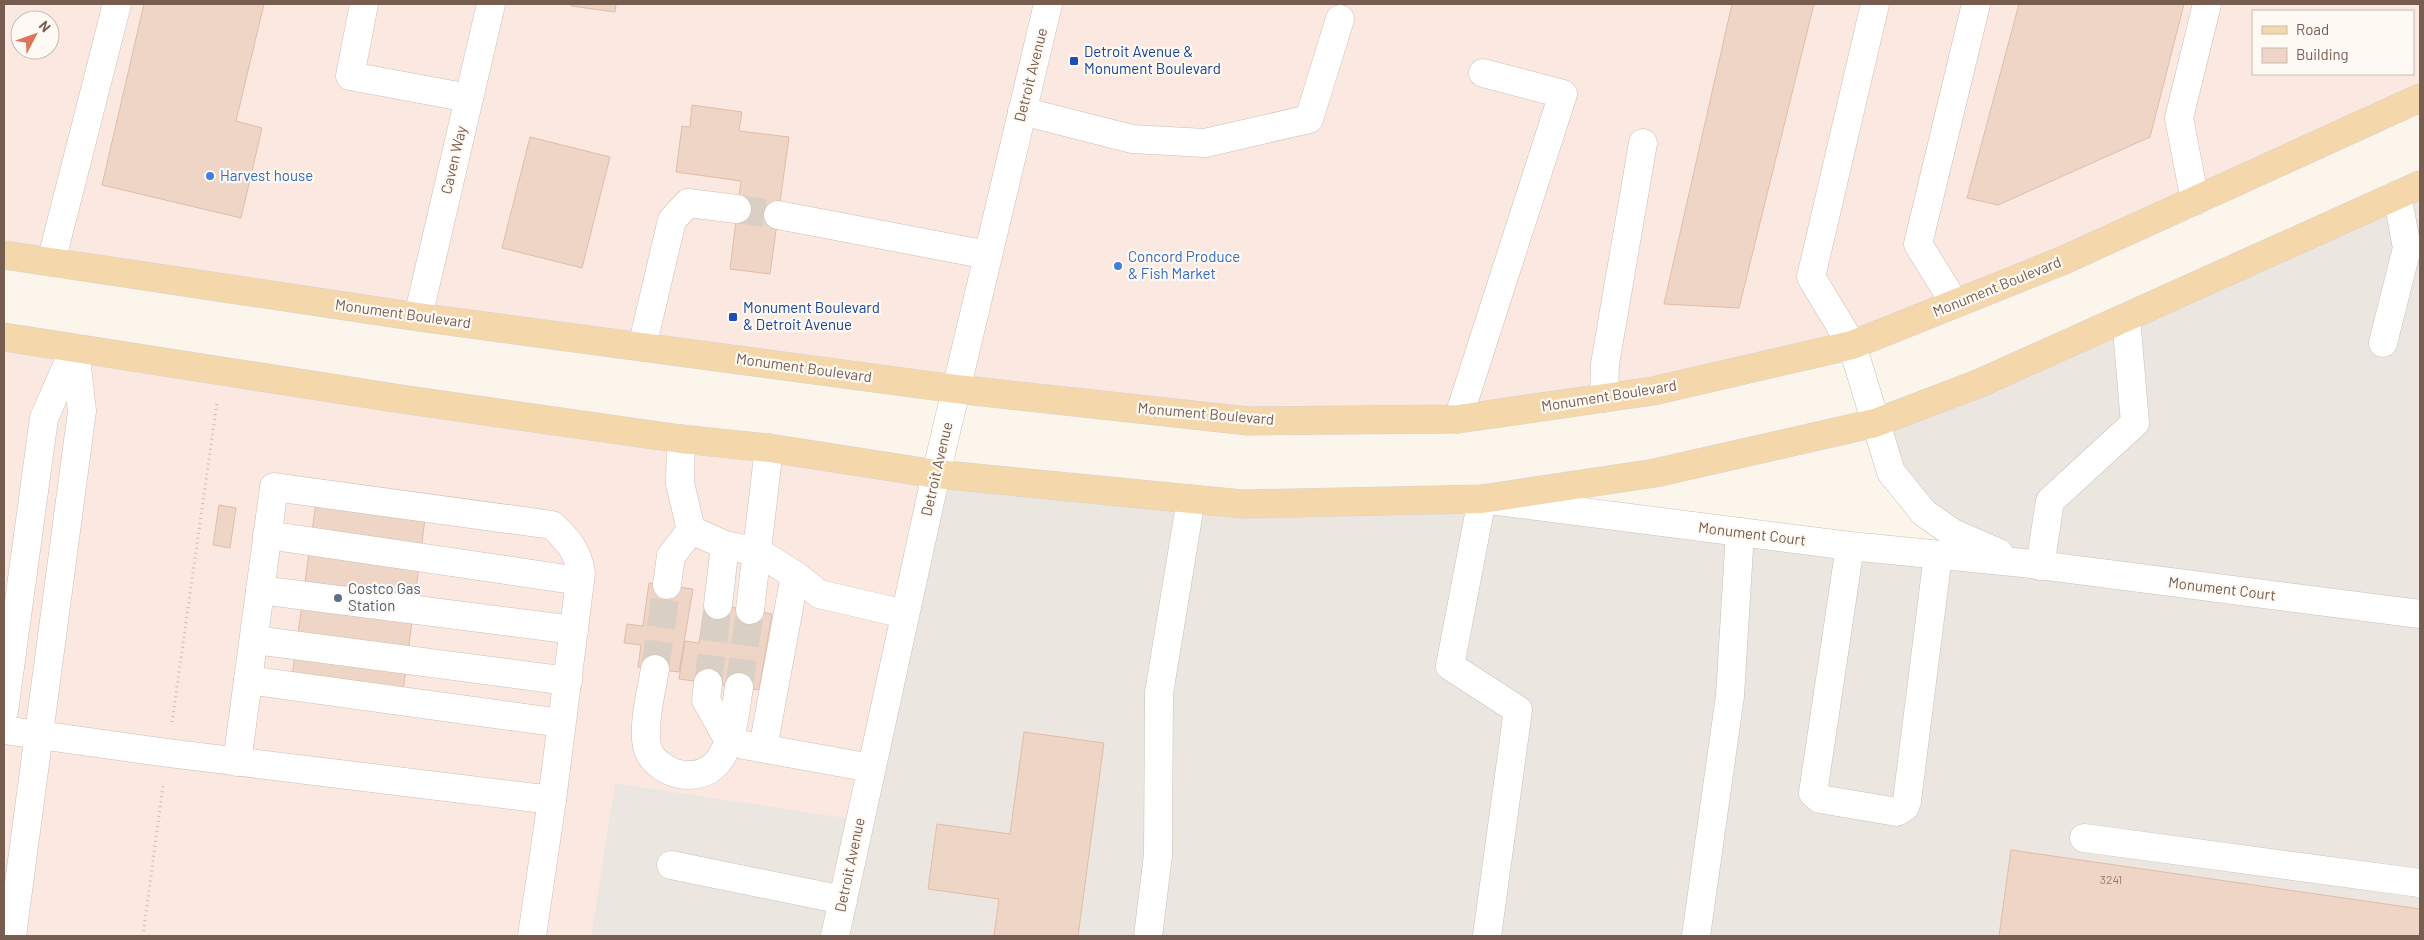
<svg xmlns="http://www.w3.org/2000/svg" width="2424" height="940" viewBox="0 0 2424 940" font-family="Barlow,sans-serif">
  <rect width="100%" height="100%" fill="#fcf5ec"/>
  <g fill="#fbe8e1" fill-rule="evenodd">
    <path d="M4,4H2420V98L1852,345L1653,391L1248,421L4,255ZM2253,11H2413V74H2253ZM20,20H50V50H20Z"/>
    <path d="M4,337L936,474L860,820L615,783L591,936H4Z"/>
  </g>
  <path fill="#ece6e1" d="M2420,185V936H591L615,783L860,820L936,474L1191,499H1482L2021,563L1924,513L1875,423Z"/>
  <g fill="#efd5c6" stroke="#e1bca7">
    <path d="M144,4H264L236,121L262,128L241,218L102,185Z"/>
    <path d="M571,4H616L615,12L571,6Z"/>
    <path d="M1732,4H1814L1739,308L1664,304Z"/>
    <path d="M2019,4H2184L2150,137L1998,205L1967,198Z"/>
    <path d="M692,105L742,112L739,131L789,137L770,274L730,269L741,181L676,172L682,126L690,127Z"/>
    <path d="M530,137L610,157L582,268L502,248Z"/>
    <path d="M317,495L426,511L402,700L291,684Z"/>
    <path d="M219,505L236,508L230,548L213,545Z"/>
    <path d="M649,583L693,589L679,672L638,667L641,645L624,643L627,624L643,626Z"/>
    <path d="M705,603L772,614L759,690L679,679L685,641L699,643Z"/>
    <path d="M1024,732L1104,743L1078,936H994L999,899L928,889L937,824L1010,834Z"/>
    <path d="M2011,850L2420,909V936H1999Z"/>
  </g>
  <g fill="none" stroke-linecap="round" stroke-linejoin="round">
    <g stroke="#dacfc5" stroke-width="28" stroke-dasharray="28 14" stroke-linecap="butt">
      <path d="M737,209L778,215"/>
      <path d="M655,669L667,585"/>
      <path d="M708,683L718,605"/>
      <path d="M739,687L750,610"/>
    </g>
    <g stroke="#cebeb2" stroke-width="29">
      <g id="minor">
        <path d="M364,4L350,76L469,98"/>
        <path d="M1875,4L1811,277L1852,345L1891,472L1924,513L1953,533L1999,553"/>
        <path d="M1022,111L1132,139L1205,143L1309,119L1340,19"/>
        <path d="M2195,201L2179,118L2207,4"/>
        <path d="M778,215L988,255"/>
        <path d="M51,262L117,4"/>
        <path d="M1955,304L1918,244L1976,4"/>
        <path d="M418,317L491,4"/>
        <path d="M2383,343L2407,248L2397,195"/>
        <path d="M642,347L672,220L688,203L737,209"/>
        <path d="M1604,398L1605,364L1643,143"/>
        <path d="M1458,419L1563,94L1483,73"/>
        <path d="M681,439L680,483L691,530L725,545L758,552L795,575L819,594L905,614"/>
        <path d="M267,535L580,581"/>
        <path d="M1850,546L1813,793L1820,799L1897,812L1905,807L1907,801L1938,555"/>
        <path d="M2040,566L2050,501L2135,423L2126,318"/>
        <path d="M667,585L671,556L691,530"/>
        <path d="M260,590L574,630"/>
        <path d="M718,605L725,545"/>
        <path d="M750,610L769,448"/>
        <path d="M254,640L568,681"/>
        <path d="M655,669C652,689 640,733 649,752C653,762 668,772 679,774C731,783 733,723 739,687"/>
        <path d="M248,680L561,723"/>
        <path d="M708,683L706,700L730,743"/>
        <path d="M4,711L44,418L74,350"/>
        <path d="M4,730L168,753L552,800L532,936"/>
        <path d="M744,745L871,768"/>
        <path d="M763,748L795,575"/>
        <path d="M237,762L274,487L552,525C568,540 578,551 581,573L552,800"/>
        <path d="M2084,838L2420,883"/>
        <path d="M671,865L843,900"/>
        <path d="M12,936L82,411L75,349"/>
        <path d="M835,936L936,474L1048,4"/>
        <path d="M1148,936L1158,855L1159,693L1191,499"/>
        <path d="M1487,936L1518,710L1450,666L1482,499L1850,546L2023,563L2420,614"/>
        <path d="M1696,936L1730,696L1740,532"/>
      </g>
    </g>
    <g stroke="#d9d2ce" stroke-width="29">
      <g id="major">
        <path d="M4,255L418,317L956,389L1248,421L1458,419L1653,391L1852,345L2064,260L2420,98"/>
        <path d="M4,337L401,399L681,439L769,448L936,474L1242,504L1482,499L1655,473L1875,423L1980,383L2420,185"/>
      </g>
    </g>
    <g stroke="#d5b9a8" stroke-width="3" stroke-dasharray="1 4" stroke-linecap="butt">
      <path d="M172,722L217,402"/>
      <path d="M143,936L163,786"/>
    </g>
    <use href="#minor" stroke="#fff" stroke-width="28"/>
    <use href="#major" stroke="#f4d7ab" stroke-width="28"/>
  </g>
  <g fill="#1a4fb4" stroke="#fef9f3" stroke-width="2">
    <rect x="1069" y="56" width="10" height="10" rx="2.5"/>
    <rect x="728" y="312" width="10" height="10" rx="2.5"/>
  </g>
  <g fill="#3f7fe0" stroke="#fef9f3" stroke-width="2">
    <circle cx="210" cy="176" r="5"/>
    <circle cx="1118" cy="266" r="5"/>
  </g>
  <circle fill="#5c6f8a" stroke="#fef9f3" stroke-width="2" cx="338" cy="598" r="5"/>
  <g text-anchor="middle" stroke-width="4.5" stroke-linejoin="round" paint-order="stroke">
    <g font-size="12" fill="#947b6e">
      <text x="2111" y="884">3241</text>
    </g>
    <g font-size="15" fill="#164399" stroke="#fef9f3" text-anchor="start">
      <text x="1084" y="57">Detroit Avenue &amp;<tspan x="1084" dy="17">Monument Boulevard</tspan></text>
      <text x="743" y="313">Monument Boulevard<tspan x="743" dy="17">&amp; Detroit Avenue</tspan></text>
    </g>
    <g font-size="15" fill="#765d50" stroke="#fef9f3">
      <text transform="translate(1031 75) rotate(-76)" y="5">Detroit Avenue</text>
      <text transform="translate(454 160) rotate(-77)" y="5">Caven Way</text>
      <text transform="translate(1997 287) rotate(-22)" y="5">Monument Boulevard</text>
      <text transform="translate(403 314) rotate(8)" y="5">Monument Boulevard</text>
      <text transform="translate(804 368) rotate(8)" y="5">Monument Boulevard</text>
      <text transform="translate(1609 396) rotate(-9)" y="5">Monument Boulevard</text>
      <text transform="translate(1206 414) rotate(5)" y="5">Monument Boulevard</text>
      <text transform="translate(937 469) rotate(-77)" y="5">Detroit Avenue</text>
      <text transform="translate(1752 534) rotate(7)" y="5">Monument Court</text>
      <text transform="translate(2222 589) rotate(7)" y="5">Monument Court</text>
      <text transform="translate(850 865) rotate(-78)" y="5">Detroit Avenue</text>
    </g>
    <g font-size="15" fill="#366cbe" stroke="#fef9f3" text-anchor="start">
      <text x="220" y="181">Harvest house</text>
      <text x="1128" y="262">Concord Produce<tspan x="1128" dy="17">&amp; Fish Market</tspan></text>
    </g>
    <g font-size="15" fill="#4e5e75" stroke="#fef9f3" text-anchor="start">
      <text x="348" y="594">Costco Gas<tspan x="348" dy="17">Station</tspan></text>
    </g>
  </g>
  <rect width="2424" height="940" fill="none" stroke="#765d50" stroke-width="10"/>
  <rect x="2252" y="10" width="162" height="65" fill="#fef9f3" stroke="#c8bbb2"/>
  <rect x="2262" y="26" width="25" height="8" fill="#f4d7ab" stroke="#c8bbb2"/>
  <text x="2296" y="35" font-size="15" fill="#765d50">Road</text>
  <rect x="2262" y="48" width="25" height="15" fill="#efd5c6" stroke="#c8bbb2"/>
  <text x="2296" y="60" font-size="15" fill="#765d50">Building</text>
  <g transform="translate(35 35) rotate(49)"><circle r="24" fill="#fef9f3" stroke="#c8bbb2"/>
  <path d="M0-4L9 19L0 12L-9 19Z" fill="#db755c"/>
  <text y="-8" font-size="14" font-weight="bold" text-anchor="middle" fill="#765d50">N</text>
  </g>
</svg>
